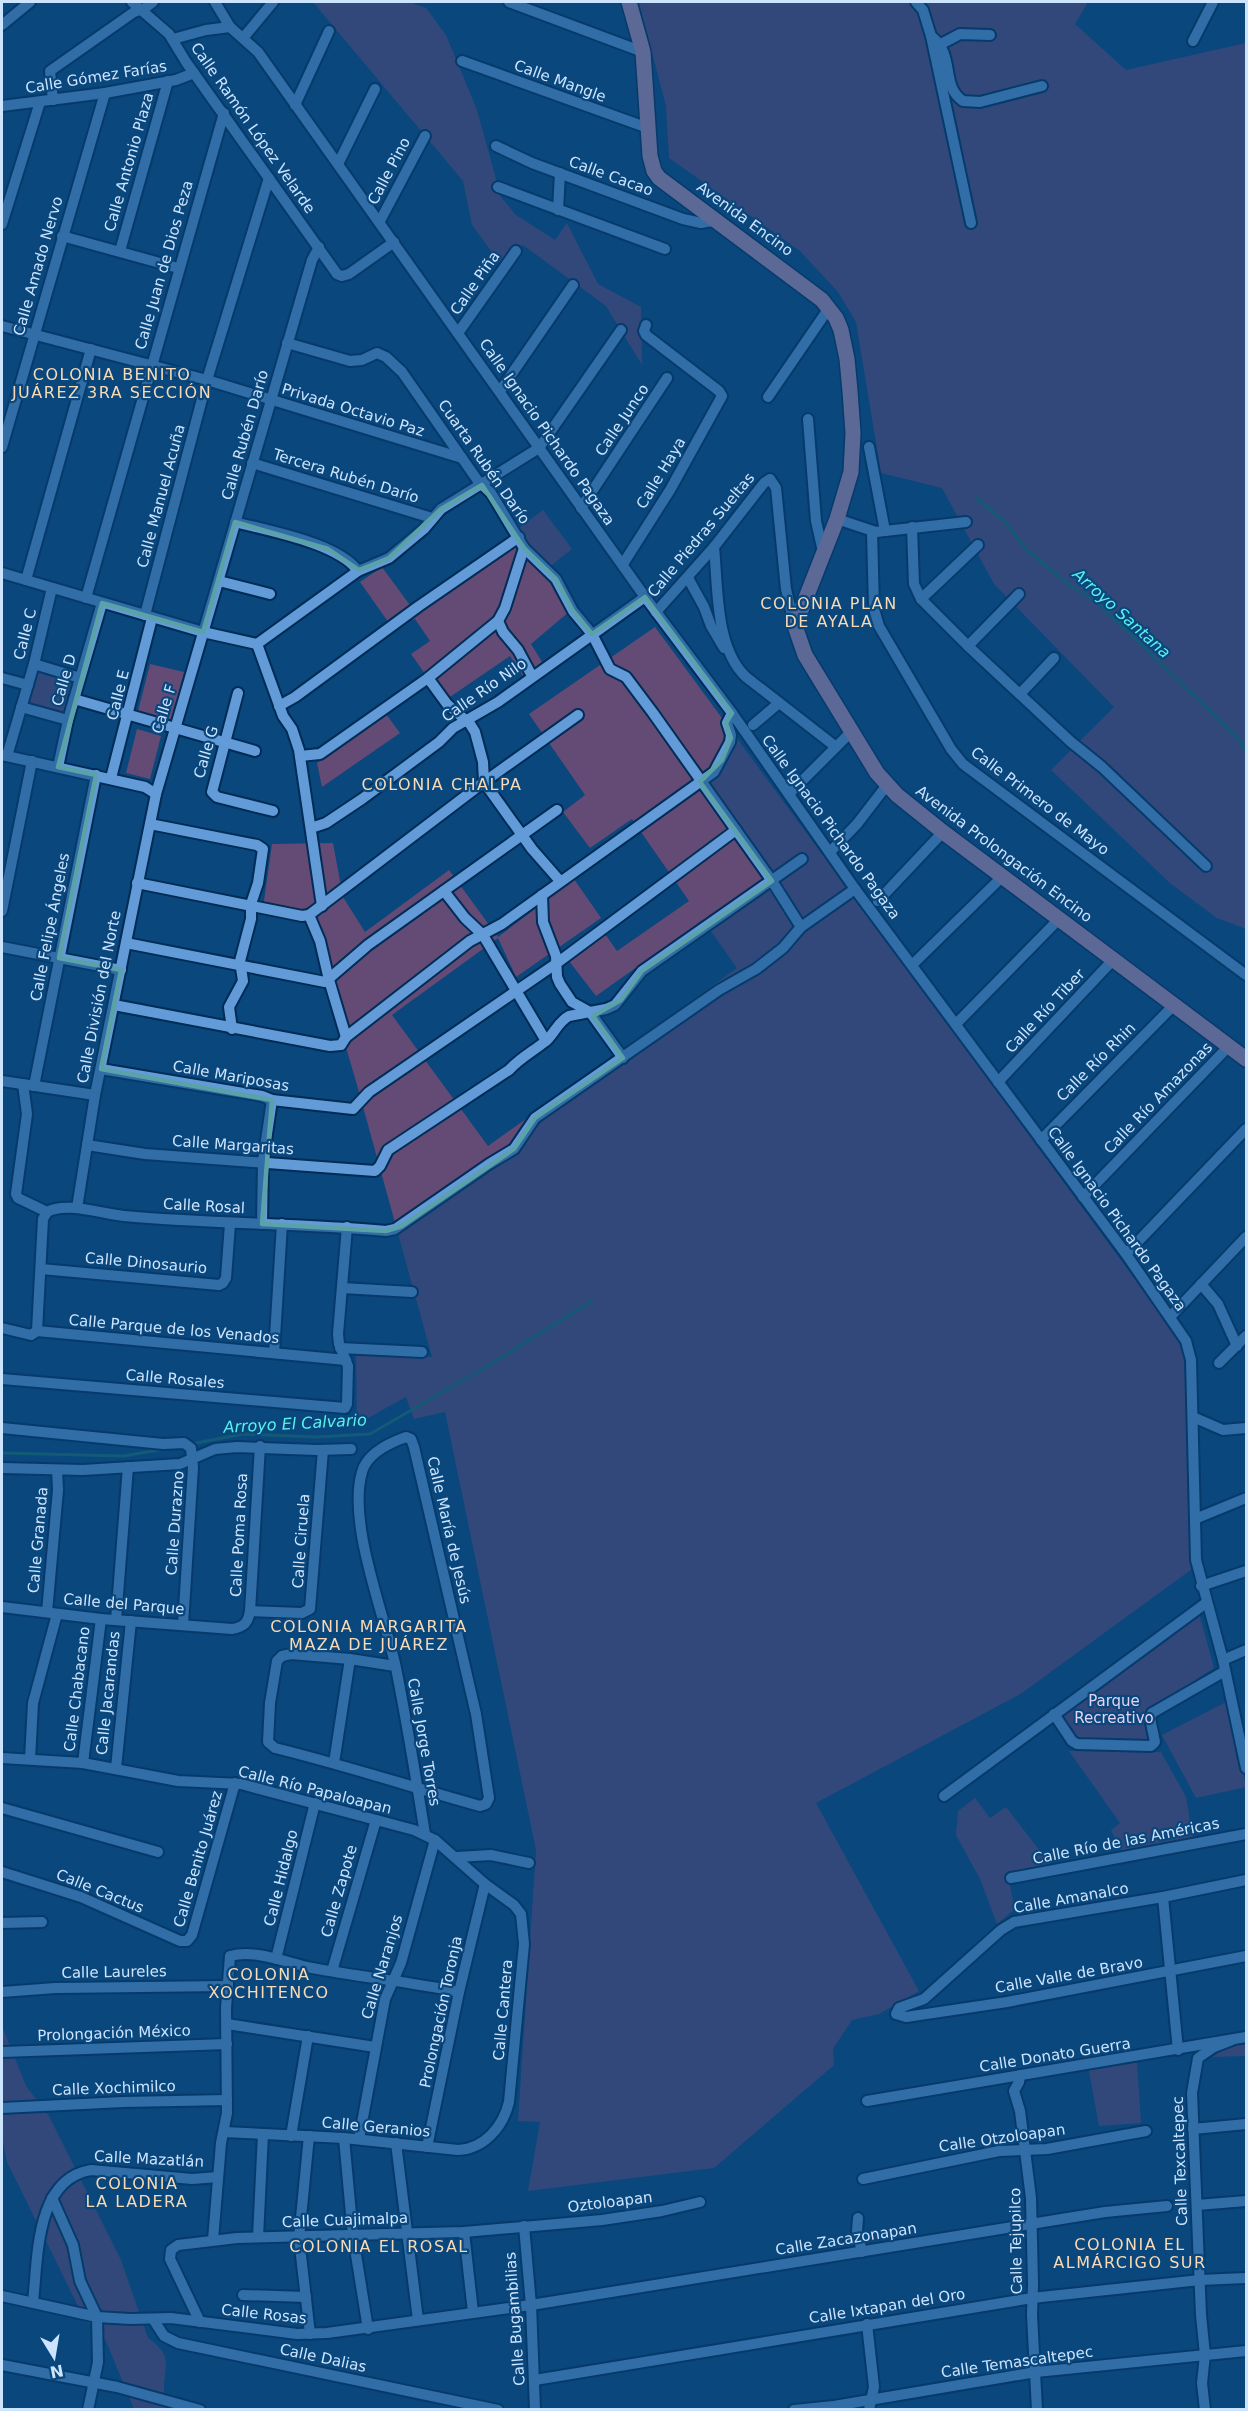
<svg xmlns="http://www.w3.org/2000/svg" width="1248" height="2411" viewBox="0 0 1248 2411" font-family="'DejaVu Sans',sans-serif">
  <rect width="100%" height="100%" fill="#09477d"/>
  <g fill="#644b75">
    <path d="M313,2H409L426,8L446,35L477,110L501,197L516,215L555,240L567,223L598,284L641,307L642,365L606,306L523,245L503,267L472,225L463,181Z"/>
    <path d="M639,2H1088L1075,24L1126,70L1246,43V929L1217,918L1171,884L1051,770L1114,707L994,584L942,488L881,473L856,322L838,292L800,251L669,158L666,106Z"/>
    <path d="M543,510L572,549L543,572L570,611L531,644L542,662L523,676L510,656L444,701L411,654L430,641L415,619L391,626L360,582L382,567L412,608Z"/>
    <path d="M655,627L1184,1346L1192,1569L1022,1693L816,1803L919,1991L879,2014L852,2020L833,2049L834,2065L714,2168L528,2191L540,2122L518,2121L536,1850L445,1412L414,1419L406,1397L357,1424L356,1351L432,1357L357,1085L310,924L262,915L272,844L333,843L343,897L365,932L449,870L498,937L574,879L601,918L516,977L498,938L392,1015L488,1146L737,968L703,920L596,996L569,961L605,934L617,951L689,901L632,819L590,848L563,812L585,795L529,714Z"/>
    <path d="M150,664L184,672L172,720L138,711Z"/>
    <path d="M38,668L81,679L71,715L29,704Z"/>
    <path d="M386,714L400,733L322,787L317,763Z"/>
    <path d="M137,729L161,736L150,779L126,773Z"/>
    <path d="M1199,1613L1214,1668L1147,1711L1153,1743L1077,1738L1058,1712Z"/>
    <path d="M1228,1701L1246,1787L1196,1798L1162,1735Z"/>
    <path d="M1069,1751L1161,1752L1186,1797L1193,1838L1121,1851L1111,1830L1120,1823Z"/>
    <path d="M975,1798L990,1818L1006,1807L1051,1865L1007,1872L1015,1909L997,1924L980,1879L956,1835L958,1811Z"/>
    <path d="M2,2026L26,2086L49,2116L121,2260L148,2338C171,2355 166,2360 164,2385C163,2393 167,2402 169,2409H134L106,2341L84,2318L7,2162L2,2136Z"/>
    <path d="M1246,2038V2056L1212,2057L1242,2039Z"/>
    <path d="M1137,2062L1141,2123L1099,2126L1088,2066Z"/>
  </g>
  <g fill="none" stroke-linecap="round" stroke-linejoin="round">
    <g stroke="#1f726f" stroke-width="3">
      <path d="M976,498L1006,523L1025,548L1068,584L1099,604L1239,739L1246,752"/>
      <path d="M191,1444L243,1434L317,1437L370,1434L486,1367L592,1301"/>
      <path d="M2,1453L124,1456L164,1449"/>
    </g>
    <g stroke="#002c55" stroke-width="14">
      <g id="minor">
        <path d="M132,2L169,34L186,62L337,274L342,276L349,274L394,242"/>
        <path d="M215,2L230,27L258,52L645,597L732,713L855,889L1126,1254L1186,1341L1191,1360L1196,1560L1223,1660L1246,1768"/>
        <path d="M509,2L643,52"/>
        <path d="M916,2L923,10L931,36L971,223"/>
        <path d="M2,25L30,2"/>
        <path d="M931,36C956,55 940,86 963,101L980,102L1042,86"/>
        <path d="M244,37L273,2"/>
        <path d="M173,39L206,30L230,27"/>
        <path d="M1193,41L1213,2"/>
        <path d="M941,44L960,34L990,35"/>
        <path d="M462,61L648,128"/>
        <path d="M53,100L50,71L134,12L145,8L153,2"/>
        <path d="M295,105L329,31"/>
        <path d="M2,106L105,93L176,80L194,73"/>
        <path d="M496,146L532,163L683,219L701,223L718,220"/>
        <path d="M338,164L375,89"/>
        <path d="M498,187L665,249"/>
        <path d="M558,210L560,173"/>
        <path d="M380,221L425,136"/>
        <path d="M2,224L40,102"/>
        <path d="M62,236L178,268"/>
        <path d="M120,251L168,81"/>
        <path d="M2,326L207,380L462,458"/>
        <path d="M458,333L516,251"/>
        <path d="M287,343L350,361L362,360L377,353L386,357L402,372L478,481L491,493L524,548L556,579L573,611L592,634L610,669L626,677L653,713L772,881L801,927"/>
        <path d="M500,391L573,285"/>
        <path d="M768,397L829,308"/>
        <path d="M808,419L816,521L823,552"/>
        <path d="M2,447L105,93"/>
        <path d="M869,447L885,531"/>
        <path d="M252,463L432,518"/>
        <path d="M581,508L667,378"/>
        <path d="M837,519L876,532L966,522"/>
        <path d="M235,522C269,531 338,543 358,571"/>
        <path d="M912,527L914,584L921,599L968,646L1071,742L1102,767L1206,866"/>
        <path d="M872,531L874,609L879,626L951,749L963,764L1246,975"/>
        <path d="M714,547C718,587 715,648 746,677L836,747"/>
        <path d="M623,564L670,490L722,396L719,391L646,335L644,331L646,325"/>
        <path d="M2,573L203,632L257,644L358,571L389,558L424,529L441,509L539,448L621,330"/>
        <path d="M688,578L704,607L711,626L724,648"/>
        <path d="M26,580L91,349"/>
        <path d="M219,581L270,594"/>
        <path d="M86,598L224,113"/>
        <path d="M921,599L978,545"/>
        <path d="M656,612L714,547L764,483L770,479L776,488L786,589L795,628"/>
        <path d="M145,615L207,380L269,178"/>
        <path d="M498,621L503,632L518,650L532,676"/>
        <path d="M257,644L283,716L292,729L299,750L322,906"/>
        <path d="M968,646L1019,594"/>
        <path d="M34,664L80,678"/>
        <path d="M2,678L28,685"/>
        <path d="M428,678L447,704L470,724L475,732L483,762L484,782L532,849L560,881"/>
        <path d="M238,693L212,792L217,797L273,811"/>
        <path d="M1020,694L1054,658"/>
        <path d="M74,699L255,751"/>
        <path d="M279,706L295,697L419,606L519,537"/>
        <path d="M21,707L68,720"/>
        <path d="M753,725L779,703"/>
        <path d="M2,755L145,787L156,794"/>
        <path d="M7,756L34,664L52,588"/>
        <path d="M300,756L320,754L428,678L498,621L505,608L524,548"/>
        <path d="M58,767L68,720L102,603"/>
        <path d="M111,778L152,618"/>
        <path d="M789,794L851,732"/>
        <path d="M150,824L257,845L263,849L258,883L251,904V919L240,961L243,981L229,1007L232,1029"/>
        <path d="M311,828L326,823L362,799L439,742L453,728L498,702L645,597"/>
        <path d="M830,852L857,824L887,785"/>
        <path d="M137,883L302,916L309,915L484,782L578,715"/>
        <path d="M444,891L465,918L483,935L546,1041"/>
        <path d="M542,895L543,922L556,956L557,977L560,984L572,1002L590,1012L623,1058"/>
        <path d="M878,901L943,832"/>
        <path d="M2,911L32,761"/>
        <path d="M309,915L320,941L329,980L346,1037"/>
        <path d="M126,943L325,982L368,945L557,810"/>
        <path d="M2,947L121,970"/>
        <path d="M912,965L1003,876"/>
        <path d="M114,1005L330,1046L341,1045L346,1037L470,941L502,924L714,772L730,742L731,735L727,723L732,713"/>
        <path d="M956,1024L1059,919"/>
        <path d="M101,1069L262,1096L272,1100L353,1109L369,1092L557,963L736,830"/>
        <path d="M2,1081L95,1095"/>
        <path d="M998,1082L1113,960"/>
        <path d="M23,1084L27,1114L16,1194L18,1198L47,1212"/>
        <path d="M34,1086L96,775"/>
        <path d="M1041,1140L1173,1006"/>
        <path d="M87,1145L145,1154L375,1171L380,1166L388,1150L509,1070C521,1057 534,1051 547,1040C555,1032 559,1021 569,1016L606,1009L615,1005L642,971L802,859"/>
        <path d="M1083,1197L1229,1046"/>
        <path d="M77,1208L95,1095L156,794L312,260L319,247"/>
        <path d="M47,1212C66,1201 102,1214 124,1216C211,1224 299,1223 386,1231L395,1229L489,1164L514,1149L535,1118L719,990L756,969L783,948L801,927L855,889"/>
        <path d="M262,1224L263,1161L272,1100"/>
        <path d="M1126,1254L1246,1129"/>
        <path d="M41,1269L219,1285L223,1283L226,1278L230,1224"/>
        <path d="M1201,1284L1218,1304L1237,1346"/>
        <path d="M342,1288L412,1292"/>
        <path d="M1170,1317L1246,1237"/>
        <path d="M2,1328L31,1335L37,1331L346,1360"/>
        <path d="M37,1331L43,1219L47,1212"/>
        <path d="M340,1348L422,1352"/>
        <path d="M274,1353L282,1224"/>
        <path d="M1219,1363L1246,1336"/>
        <path d="M2,1379L345,1408L347,1404L348,1366L339,1344L338,1334L347,1227"/>
        <path d="M1193,1417L1223,1430L1246,1428"/>
        <path d="M2,1428L163,1444L184,1443L191,1448L193,1467L183,1625"/>
        <path d="M2,1468L83,1470L180,1464L215,1449L237,1447L317,1450L351,1449"/>
        <path d="M1195,1519L1246,1498"/>
        <path d="M1201,1586L1246,1571"/>
        <path d="M2,1607L101,1619L232,1629C244,1627 248,1623 250,1611L260,1446"/>
        <path d="M250,1611L302,1613L310,1609L323,1450"/>
        <path d="M47,1612L58,1490L57,1470"/>
        <path d="M116,1620L128,1467"/>
        <path d="M1223,1660L1246,1650"/>
        <path d="M395,1666L350,1659L291,1654L282,1656L277,1661L270,1703L268,1742L275,1748C344,1765 412,1787 480,1806L486,1804L489,1798L476,1714L414,1447L411,1439L406,1437C389,1443 367,1453 362,1472C347,1523 385,1616 396,1668C407,1723 416,1778 425,1834"/>
        <path d="M1054,1714L1072,1741L1077,1744L1151,1746L1155,1742L1150,1718L1152,1713L1225,1671"/>
        <path d="M2,1758L83,1763L178,1781L241,1784L414,1830L435,1840L485,1884L514,1905L521,1914L524,1944L509,2102C503,2127 484,2149 458,2150L344,2138L224,2132"/>
        <path d="M30,1759L33,1703L57,1614"/>
        <path d="M83,1763L101,1619"/>
        <path d="M334,1763L350,1659"/>
        <path d="M116,1768L131,1621"/>
        <path d="M944,1796L1206,1603"/>
        <path d="M2,1808L158,1852"/>
        <path d="M457,1857L491,1855L529,1863"/>
        <path d="M2,1872L81,1897L180,1941H187L192,1935L235,1783"/>
        <path d="M1011,1878L1246,1834"/>
        <path d="M1246,1880L1163,1897L1014,1922L1001,1930L924,1999L899,2008L896,2014L906,2017L1007,2002L1246,1956"/>
        <path d="M1163,1897L1178,2050"/>
        <path d="M2,1923L42,1922"/>
        <path d="M276,1959L315,1803"/>
        <path d="M332,1971L376,1820"/>
        <path d="M2,1992L55,1988L228,1986"/>
        <path d="M227,2024L375,2047"/>
        <path d="M2,2052L227,2044"/>
        <path d="M1020,2075L1019,2082L1014,2091L1020,2111L1031,2198L1033,2284L1032,2315L1037,2410"/>
        <path d="M867,2101L1246,2037"/>
        <path d="M2,2108L123,2102L227,2100"/>
        <path d="M1193,2129L1246,2124"/>
        <path d="M291,2136L308,2036"/>
        <path d="M309,2136L299,2238L310,2334"/>
        <path d="M344,2138L353,2236L368,2329"/>
        <path d="M359,2139L385,1999L401,1963L435,1840"/>
        <path d="M396,2143L418,2320"/>
        <path d="M427,2147L459,1992L485,1884"/>
        <path d="M863,2179L999,2151L1047,2149L1146,2131"/>
        <path d="M52,2198L73,2245L80,2281L97,2317L98,2362L88,2410"/>
        <path d="M1197,2205L1246,2201"/>
        <path d="M858,2218L857,2231L862,2252"/>
        <path d="M524,2226L531,2305L535,2410"/>
        <path d="M464,2232L473,2312"/>
        <path d="M258,2237L263,2134"/>
        <path d="M213,2240L221,2143L227,2113L226,2008L230,1956C256,1949 287,1963 312,1968C361,1977 410,1982 459,1992"/>
        <path d="M243,2295L306,2297"/>
        <path d="M2,2296L97,2317L130,2319L171,2318L297,2334L327,2333L531,2305L1105,2212L1167,2206"/>
        <path d="M33,2302C38,2258 35,2179 91,2170L192,2179L218,2177"/>
        <path d="M153,2319L164,2336L178,2343L498,2410"/>
        <path d="M200,2322L170,2259L171,2250L178,2245L237,2238L464,2232L602,2220L662,2211L700,2202"/>
        <path d="M867,2324L874,2387L869,2410"/>
        <path d="M2,2365L117,2387L200,2410"/>
        <path d="M535,2380L1032,2298L1200,2280L1246,2278"/>
        <path d="M794,2410L834,2406L1036,2372L1246,2351"/>
        <path d="M1205,2410L1202,2383L1205,2355L1201,2315L1192,2093L1198,2058L1214,2047L1232,2040"/>
      </g>
    </g>
    <g stroke="#002c55" stroke-width="18">
      <path id="major" d="M629,2L643,52L650,156L654,171L659,178L822,300L836,318L841,330L847,359L850,391L853,433L851,472L837,519L798,618L796,629L805,655L877,773L897,795L943,832L1246,1059"/>
    </g>
    <use href="#minor" stroke="#629bd7" stroke-width="10"/>
    <use href="#major" stroke="#c090b3" stroke-width="15"/>
  </g>
  <path d="M0 0H1248V2411H0ZM482,485L524,548L556,579L573,611L592,634L645,597L732,713L726,723L731,738L722,760L700,782L772,881L642,971L621,1000L593,1016L623,1058L535,1118L514,1149L402,1226L386,1231L262,1224L272,1100L101,1069L121,970L59,958L96,775L58,767L102,603L203,632L235,522L328,549L359,570L389,558L441,509Z" fill="#09477d" fill-opacity=".55" fill-rule="evenodd"/>
  <path fill="none" stroke="#5ba2a8" stroke-width="4.5" stroke-linejoin="round" d="M482,485L524,548L556,579L573,611L592,634L645,597L732,713L726,723L731,738L722,760L700,782L772,881L642,971L621,1000L593,1016L623,1058L535,1118L514,1149L402,1226L386,1231L262,1224L272,1100L101,1069L121,970L59,958L96,775L58,767L102,603L203,632L235,522L328,549L359,570L389,558L441,509Z"/>
  <g text-anchor="middle" stroke-width="4.5" stroke-linejoin="round" paint-order="stroke">
    <g font-size="15" fill="#cde4fe" stroke="#09477d">
      <text transform="translate(96 77) rotate(-9)" y="5">Calle Gómez Farías</text>
      <text transform="translate(560 81) rotate(20)" y="5">Calle Mangle</text>
      <text transform="translate(253 128) rotate(55)" y="5">Calle Ramón López Velarde</text>
      <text transform="translate(129 162) rotate(-74)" y="5">Calle Antonio Plaza</text>
      <text transform="translate(389 171) rotate(-62)" y="5">Calle Pino</text>
      <text transform="translate(611 176) rotate(20)" y="5">Calle Cacao</text>
      <text transform="translate(745 219) rotate(36)" y="5">Avenida Encino</text>
      <text transform="translate(164 265) rotate(-74)" y="5">Calle Juan de Dios Peza</text>
      <text transform="translate(38 266) rotate(-74)" y="5">Calle Amado Nervo</text>
      <text transform="translate(475 283) rotate(-55)" y="5">Calle Piña</text>
      <text transform="translate(353 410) rotate(17)" y="5">Privada Octavio Paz</text>
      <text transform="translate(622 420) rotate(-56)" y="5">Calle Junco</text>
      <text transform="translate(547 432) rotate(55)" y="5">Calle Ignacio Pichardo Pagaza</text>
      <text transform="translate(245 435) rotate(-74)" y="5">Calle Rubén Darío</text>
      <text transform="translate(484 462) rotate(55)" y="5">Cuarta Rubén Darío</text>
      <text transform="translate(661 473) rotate(-59)" y="5">Calle Haya</text>
      <text transform="translate(346 476) rotate(17)" y="5">Tercera Rubén Darío</text>
      <text transform="translate(161 496) rotate(-75)" y="5">Calle Manuel Acuña</text>
      <text transform="translate(701 535) rotate(-50)" y="5">Calle Piedras Sueltas</text>
      <text transform="translate(25 634) rotate(-76)" y="5">Calle C</text>
      <text transform="translate(64 680) rotate(-74)" y="5">Calle D</text>
      <text transform="translate(484 690) rotate(-35)" y="5">Calle Río Nilo</text>
      <text transform="translate(118 695) rotate(-76)" y="5">Calle E</text>
      <text transform="translate(164 709) rotate(-73)" y="5">Calle F</text>
      <text transform="translate(206 752) rotate(-74)" y="5">Calle G</text>
      <text transform="translate(1040 801) rotate(37)" y="5">Calle Primero de Mayo</text>
      <text transform="translate(831 827) rotate(54)" y="5">Calle Ignacio Pichardo Pagaza</text>
      <text transform="translate(1004 854) rotate(37)" y="5">Avenida Prolongación Encino</text>
      <text transform="translate(50 927) rotate(-79)" y="5">Calle Felipe Ángeles</text>
      <text transform="translate(99 997) rotate(-79)" y="5">Calle División del Norte</text>
      <text transform="translate(1045 1011) rotate(-47)" y="5">Calle Río Tiber</text>
      <text transform="translate(1096 1062) rotate(-45)" y="5">Calle Río Rhin</text>
      <text transform="translate(231 1076) rotate(10)" y="5">Calle Mariposas</text>
      <text transform="translate(1158 1098) rotate(-46)" y="5">Calle Río Amazonas</text>
      <text transform="translate(233 1145) rotate(4)" y="5">Calle Margaritas</text>
      <text transform="translate(204 1206) rotate(3)" y="5">Calle Rosal</text>
      <text transform="translate(1117 1219) rotate(54)" y="5">Calle Ignacio Pichardo Pagaza</text>
      <text transform="translate(146 1263) rotate(5)" y="5">Calle Dinosaurio</text>
      <text transform="translate(174 1329) rotate(5)" y="5">Calle Parque de los Venados</text>
      <text transform="translate(175 1379) rotate(5)" y="5">Calle Rosales</text>
      <text transform="translate(175 1523) rotate(-86)" y="5">Calle Durazno</text>
      <text transform="translate(449 1530) rotate(77)" y="5">Calle María de Jesús</text>
      <text transform="translate(239 1535) rotate(-87)" y="5">Calle Poma Rosa</text>
      <text transform="translate(38 1540) rotate(-85)" y="5">Calle Granada</text>
      <text transform="translate(301 1541) rotate(-86)" y="5">Calle Ciruela</text>
      <text transform="translate(124 1604) rotate(5)" y="5">Calle del Parque</text>
      <text transform="translate(77 1689) rotate(-83)" y="5">Calle Chabacano</text>
      <text transform="translate(108 1693) rotate(-84)" y="5">Calle Jacarandas</text>
      <text transform="translate(424 1742) rotate(80)" y="5">Calle Jorge Torres</text>
      <text transform="translate(315 1790) rotate(14)" y="5">Calle Río Papaloapan</text>
      <text transform="translate(1126 1841) rotate(-11)" y="5">Calle Río de las Américas</text>
      <text transform="translate(198 1859) rotate(-74)" y="5">Calle Benito Juárez</text>
      <text transform="translate(281 1878) rotate(-76)" y="5">Calle Hidalgo</text>
      <text transform="translate(100 1891) rotate(22)" y="5">Calle Cactus</text>
      <text transform="translate(339 1891) rotate(-74)" y="5">Calle Zapote</text>
      <text transform="translate(1071 1898) rotate(-10)" y="5">Calle Amanalco</text>
      <text transform="translate(382 1967) rotate(-73)" y="5">Calle Naranjos</text>
      <text transform="translate(114 1972) rotate(-1)" y="5">Calle Laureles</text>
      <text transform="translate(1069 1975) rotate(-10)" y="5">Calle Valle de Bravo</text>
      <text transform="translate(503 2010) rotate(-85)" y="5">Calle Cantera</text>
      <text transform="translate(441 2012) rotate(-78)" y="5">Prolongación Toronja</text>
      <text transform="translate(114 2033) rotate(-2)" y="5">Prolongación México</text>
      <text transform="translate(1055 2055) rotate(-9)" y="5">Calle Donato Guerra</text>
      <text transform="translate(114 2088) rotate(-2)" y="5">Calle Xochimilco</text>
      <text transform="translate(376 2127) rotate(5)" y="5">Calle Geranios</text>
      <text transform="translate(1002 2138) rotate(-8)" y="5">Calle Otzoloapan</text>
      <text transform="translate(149 2159) rotate(3)" y="5">Calle Mazatlán</text>
      <text transform="translate(1180 2161) rotate(-92)" y="5">Calle Texcaltepec</text>
      <text transform="translate(610 2202) rotate(-7)" y="5">Oztoloapan</text>
      <text transform="translate(345 2220) rotate(-2)" y="5">Calle Cuajimalpa</text>
      <text transform="translate(846 2239) rotate(-9)" y="5">Calle Zacazonapan</text>
      <text transform="translate(1016 2241) rotate(-91)" y="5">Calle Tejupilco</text>
      <text transform="translate(887 2306) rotate(-9)" y="5">Calle Ixtapan del Oro</text>
      <text transform="translate(264 2314) rotate(6)" y="5">Calle Rosas</text>
      <text transform="translate(515 2319) rotate(-94)" y="5">Calle Bugambilias</text>
      <text transform="translate(323 2358) rotate(12)" y="5">Calle Dalias</text>
      <text transform="translate(1017 2362) rotate(-8)" y="5">Calle Temascaltepec</text>
    </g>
    <g font-size="15" fill="#e6d2f4" stroke="#09477d">
      <text x="1114" y="1706">Parque<tspan x="1114" dy="17">Recreativo</tspan></text>
    </g>
    <g font-size="16" letter-spacing="1.5" fill="#f9dab5" stroke="#09477d">
      <text x="112" y="380">COLONIA BENITO<tspan x="112" dy="18">JUÁREZ 3RA SECCIÓN</tspan></text>
      <text x="829" y="609">COLONIA PLAN<tspan x="829" dy="18">DE AYALA</tspan></text>
      <text x="442" y="790">COLONIA CHALPA</text>
      <text x="369" y="1632">COLONIA MARGARITA<tspan x="369" dy="18">MAZA DE JUÁREZ</tspan></text>
      <text x="269" y="1980">COLONIA<tspan x="269" dy="18">XOCHITENCO</tspan></text>
      <text x="137" y="2189">COLONIA<tspan x="137" dy="18">LA LADERA</tspan></text>
      <text x="1130" y="2250">COLONIA EL<tspan x="1130" dy="18">ALMÁRCIGO SUR</tspan></text>
      <text x="379" y="2252">COLONIA EL ROSAL</text>
    </g>
    <g font-size="16" font-style="italic" fill="#5bf1eb" stroke="#09477d">
      <text transform="translate(1122 613) rotate(42)" y="6">Arroyo Santana</text>
      <text transform="translate(295 1423) rotate(-3)" y="6">Arroyo El Calvario</text>
    </g>
  </g>
  <rect width="1248" height="2411" fill="none" stroke="#cde4fe" stroke-width="6"/>
  <g transform="translate(54 2357) rotate(169)" stroke="#09477d" stroke-width="4.5" paint-order="stroke">
  <path d="M0-4.5L10 22L0 15L-10 22Z" fill="#cde4fe"/>
  <text y="-9" font-size="16" font-weight="bold" text-anchor="middle" fill="#cde4fe">N</text>
  </g>
</svg>
